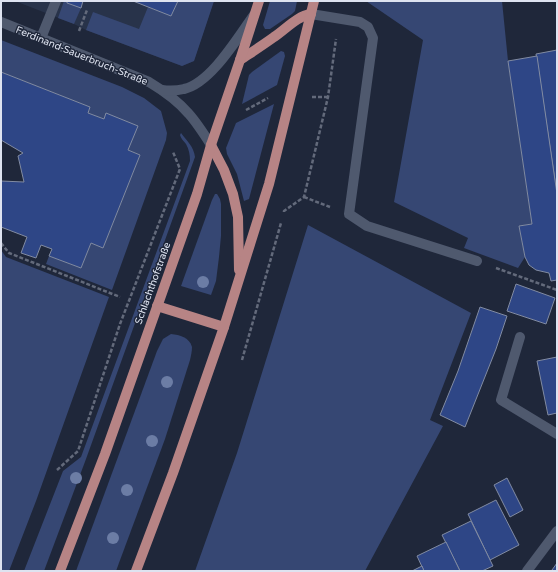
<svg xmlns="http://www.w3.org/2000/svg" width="558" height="572" viewBox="0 0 558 572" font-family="'Varela Round',sans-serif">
  <rect width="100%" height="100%" fill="#1f273a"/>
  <path fill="#28334a" d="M15,1H214L194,61L182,66L86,30L74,24Z"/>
  <g fill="#364773">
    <path d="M64,1H67V3L81,8L74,24L58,18Z"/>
    <path d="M178,1H214L194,61L182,66L86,30L93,12L139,29L148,7L171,16Z"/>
    <path d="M270,1H297L295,11L292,14L270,29H265L263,25Z"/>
    <path d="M366,1H502L508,61L532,224L519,226L525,257L518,268L464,248L468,238L394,202L423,40Z"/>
    <path d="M1,40L122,87L144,98L161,111L167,133L166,140L112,290L46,264L49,256L81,268L91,243L103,248L140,155L128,150L137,126L106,114L104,119L88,113L90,107L1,72Z"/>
    <path d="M281,51L284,52L285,56L277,85L242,104L249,75L252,72Z"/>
    <path d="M274,104L249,199L244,201L237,174L227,154L226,148L236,123Z"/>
    <path d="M181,133C187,141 194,147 195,157L86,459L44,571H24L63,471L81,457L190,161C190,155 189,149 186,144C184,141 181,139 180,135Z"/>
    <path d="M215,194H217L220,199L221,204V236L219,257L216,281L211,295L181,286L212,200Z"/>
    <path d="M308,225L471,313L430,420L443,426L365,571H195L237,453Z"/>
    <path d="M1,250L6,257L109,297L36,501L9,571H1Z"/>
    <path d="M171,334C180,335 189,337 192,347C192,351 191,356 190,360L165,439L116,571H76L157,351L163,339Z"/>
  </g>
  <g fill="#2e4686" stroke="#818ba2">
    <path d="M67,1H83L81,8L67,3Z"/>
    <path d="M133,1H178L171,16Z"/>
    <path d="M557,50V194L536,54Z"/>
    <path d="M537,56L557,194V280L551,281L549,273L536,270L529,265L525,257L519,226L532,224L508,61Z"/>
    <path d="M1,72L90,107L88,113L104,119L106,113L138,126L128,150L140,155L103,248L91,243L81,268L49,256L52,249L41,245L36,258L21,253L27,237L1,227V181L24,182L18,156L23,153L1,140Z"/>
    <path d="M516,284L555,298L546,324L507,311Z"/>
    <path d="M480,307L507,316L496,349L465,427L440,415L458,371Z"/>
    <path d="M557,357V413L548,415L537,361Z"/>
    <path d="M507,478L523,510L510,517L494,485Z"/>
    <path d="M496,500L519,545L490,560L468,514Z"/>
    <path d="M471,521L493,566L482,571H460L442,535Z"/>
    <path d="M446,542L460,571H424L417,556Z"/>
    <path d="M557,563V571H554L552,570Z"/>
    <path d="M422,566L424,571H412Z"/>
  </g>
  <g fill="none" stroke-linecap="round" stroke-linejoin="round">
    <g stroke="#636a7b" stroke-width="2.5" stroke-dasharray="4 2" stroke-linecap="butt">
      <path d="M79,31L87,10"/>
      <path d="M312,97H328"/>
      <path d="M246,110L268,98"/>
      <path d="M304,197L330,207"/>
      <path d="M284,212V211L304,197L328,97L336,39"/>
      <path d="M1,243L9,253L120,297"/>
      <path d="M496,268L557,290"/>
      <path d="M242,360L281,223"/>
      <path d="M57,470L78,451L120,324L180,169L173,152"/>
    </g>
    <g stroke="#4f596e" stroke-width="10">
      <path d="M311,14L360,22L368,27L373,38L349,214L367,226L477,261"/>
      <path d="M41,38L56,1"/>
      <path d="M520,337L501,400L557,434"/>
    </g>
    <path stroke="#4f596e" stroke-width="10" d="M527,571L557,531"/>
    <g stroke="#4f596e" stroke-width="10">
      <path d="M1,22L149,82C164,91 178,101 189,114C197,123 204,134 211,145"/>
      <path d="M162,90C170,91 176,91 184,89C211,83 238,37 254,15"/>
    </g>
    <g stroke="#b78485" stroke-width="10">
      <path d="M240,60C252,52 263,45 274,37C286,29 297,16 311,14"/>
      <path d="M211,145L224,170L233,194L238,217L239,270"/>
      <path d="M157,306L224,327"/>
      <path d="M60,571L105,454L197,194L211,145L240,60L259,1"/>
      <path d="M136,571L173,473L224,327L269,184L314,1"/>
    </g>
  </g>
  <g fill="#6c7da5">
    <circle cx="203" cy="282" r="6"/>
    <circle cx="167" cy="382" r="6"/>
    <circle cx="152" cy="441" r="6"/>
    <circle cx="76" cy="478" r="6"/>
    <circle cx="127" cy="490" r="6"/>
    <circle cx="113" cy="538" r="6"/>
  </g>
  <g text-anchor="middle" stroke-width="3" stroke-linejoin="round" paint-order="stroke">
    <g font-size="10" fill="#dee3f0" stroke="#1f273a">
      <text transform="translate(82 55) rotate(22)" y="4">Ferdinand-Sauerbruch-Straße</text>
      <text transform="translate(152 283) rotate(-70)" y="4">Schlachthofstraße</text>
    </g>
  </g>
  <rect width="558" height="572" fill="none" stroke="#dee3f0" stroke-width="4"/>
</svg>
